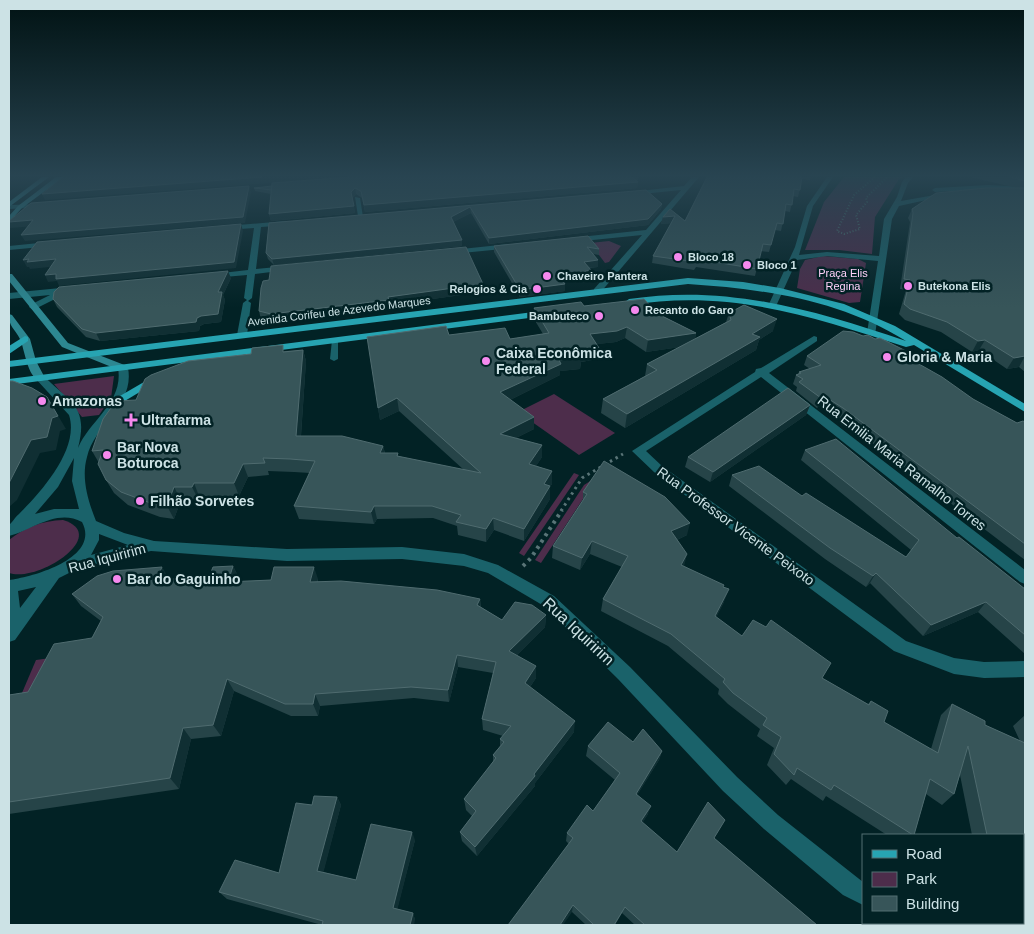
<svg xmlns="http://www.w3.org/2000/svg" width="1034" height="934" viewBox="0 0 1034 934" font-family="Helvetica,sans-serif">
  <rect width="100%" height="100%" fill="#022225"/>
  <g fill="#4d2d4b">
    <path d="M844,177H904L899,179L875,217L872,254L839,250H805L824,202Z"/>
    <path d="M609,241L621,246L609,262L605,263L590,243Z"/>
    <path d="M823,256L858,259L866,263L860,302L849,303L797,288L800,269L805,260Z"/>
    <path d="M114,376L111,398L99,415L82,417L54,384Z"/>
    <path d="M554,394L615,433L579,455L518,412Z"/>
    <path d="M574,473L579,475L524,556L519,553Z"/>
    <path d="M598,476L541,563L535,560L584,485Z"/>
    <path d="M63,520C111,535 38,583 9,573V540C25,527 42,521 63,520Z"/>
    <path d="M65,656L16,707L36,660Z"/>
  </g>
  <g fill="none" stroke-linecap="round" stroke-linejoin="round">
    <path stroke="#597477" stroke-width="2" stroke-dasharray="1 2" stroke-linecap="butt" d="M875,177L854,195L837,231L844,234L860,229L856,215L867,202L866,198L887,177"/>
    <path stroke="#597477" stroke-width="3" stroke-dasharray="2.5 4" stroke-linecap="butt" d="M561,511L582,478L623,454"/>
    <path stroke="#597477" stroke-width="4" stroke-dasharray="3 4.5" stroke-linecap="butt" d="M523,566L531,558L562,510"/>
    <path fill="#1a626a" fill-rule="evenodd" d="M335,338L338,340V359L334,361L330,359L332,340Z"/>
    <g fill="#1a626a" fill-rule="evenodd">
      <path d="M692,177H699L600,293H594V289L642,235L573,242L569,240L570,238L646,230L681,190L632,195L630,192L684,186Z"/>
      <path d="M827,177H833L813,206L799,255L827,252L879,256L884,219L897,197L902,182L906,177H913L908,183L901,201L946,193L949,195L899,206L892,219L875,335H869L867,333L878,261L827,256L797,260L777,304L773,307L769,304L795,247L807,206Z"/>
      <path d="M988,185L1025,187V191L988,189L935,192L932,190L935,188Z"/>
      <path d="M355,197L360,198L363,217L358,216Z"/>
      <path d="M44,204L46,205V207L9,209V205Z"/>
      <path d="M286,221L290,223L289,225L261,227L256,269L287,266L291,268L287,270L255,274L252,298L248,301L251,303L247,335L242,338L239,337L237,335L243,303L247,300L244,298L247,275L213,278L209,276L213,274L248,270L254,228L226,230L222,228L226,226Z"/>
      <path d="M49,242L53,244L52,246L9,250V246Z"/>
      <path d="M509,244L513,246L512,248L452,254L448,252L452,250Z"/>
      <path d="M71,287L75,290L74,292L62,293L61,296L33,310L29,307L30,305L50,295L9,299V293Z"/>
      <path d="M814,336L817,337V341L769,373L1025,570V584L1020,582L761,377L646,451L662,466L906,641L954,658L984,662L1025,661V677L984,678L954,674L894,651L654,472L632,451L755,372L756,369L761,368Z"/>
      <path d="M123,365L128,368C135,405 95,423 87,457C81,478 88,501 96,521L124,533L154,541L287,549L402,547L464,554L498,565L554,596L630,667L737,777L778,815L863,882V905L843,895L764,829L723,791L618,679L544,606L488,573L464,566L402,559L287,561L151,551L112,559L71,572L59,578L15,640L9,642V580C33,577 101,558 82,522C57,508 32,530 9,536V525C13,522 14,518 19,514C41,492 80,449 69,415L35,378L40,375L44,376C70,403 89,406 78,448C90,420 124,402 118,368ZM74,458L72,481L79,509H54L35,514L58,487ZM99,534L128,545L91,555L99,540ZM36,587L20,608L18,591Z"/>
      <path d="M904,923H930L931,925H905Z"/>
    </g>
    <g fill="#2d8791" fill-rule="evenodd">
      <path d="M42,177H49L9,207V202Z"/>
      <path d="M56,177H64L22,208L9,222V216L18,206Z"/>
      <path d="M9,274H12L68,343L127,366V370H119L62,347L9,281Z"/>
      <path d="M9,314L12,315L30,339L36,361L45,378L44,380L40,381C27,377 25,350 20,339C15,329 8,326 9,314Z"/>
    </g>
    <g fill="#27a4b2" fill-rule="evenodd">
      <path d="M688,278L743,282L780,288L844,304L895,326L1025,404V412L914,345L906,347C811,316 730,289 629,305L625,302L629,299C728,284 813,310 906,341C840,300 765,289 688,284L9,367V361Z"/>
      <path d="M549,310L552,311V315L9,385V379Z"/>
      <path d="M25,336L28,337V341L9,354V346Z"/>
      <path d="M156,375L161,378L160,380L123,402H115L113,400Z"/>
    </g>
  </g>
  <g fill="#264448">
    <path d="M349,177H638V180H636L638,182L637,188L365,212L362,198L356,194L352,198L355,213L271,221L269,214L271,194L255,191L254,188Z"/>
    <path d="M707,177H811L810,180L802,179L798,197L793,196L790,212L785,211L781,231L775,230L769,252L761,251L755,276L696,267L694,270L652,263L653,256L671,223L661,224L663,217L685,221Z"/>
    <path d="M970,177H1025V372L1019,367L1007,369L979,350L972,352L941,332L905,320L899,314L906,290L900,289L910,222L908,218L912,209L1017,188Z"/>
    <path d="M646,190L662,204L661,209L648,225L489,244L471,213L453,222L462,240V246L274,265L268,259L266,253L269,223Z"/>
    <path d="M588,236L599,249V255L593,254L598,267L589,268L590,277L564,282L565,291L520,297L494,252V246Z"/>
    <path d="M231,278L223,295L225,300L221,322L204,324L200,326L199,331L100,341L86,337L57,307L53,299Z"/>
    <path d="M483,284V292L389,305L390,308L273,322L261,320L259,311Z"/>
    <path d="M584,306L658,314L696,333L695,339L726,322L729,313L773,331L759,340L756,350L625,428L601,413L603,399L645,376L647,364L680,347L646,352L625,338L616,342L597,344L598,359L581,362L580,369L560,371V375L510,400L534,417V429L516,438L542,445V457L536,466L552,471V484L550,486V499L524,541L494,530L486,542L458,535L457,526L433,518L377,519L374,524L299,519L294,506L310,473L294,472L268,471L269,475L248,477L239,496H199L198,499L181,500L174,519L160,517L128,505L114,493L106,480L99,463L92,451L136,400L285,351L303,350L306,361L301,436L383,446L385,453H398V456L464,470L399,411L380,420L378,408L449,335L510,339L543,334L534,319V308Z"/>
    <path d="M863,336L875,339L906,356L973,399L1017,423L1025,422V560L839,418L821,405L817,408L796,391L797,387L793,384L796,375L798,374L799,372L810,369L804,365L807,356Z"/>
    <path d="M810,405L806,415L710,482L685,467L688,457Z"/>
    <path d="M805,450L957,538L1025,589V654L978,612L923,636L870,583L866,587L825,559L729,486L732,475L802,496L906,557L911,550L801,460Z"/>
    <path d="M583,492L687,535L677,540L684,566L724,587V602L716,617L742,636L822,678L868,704L871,701L884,722L931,749L941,715L952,704L985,725L1020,741L1013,726L1025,715V925H996L989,923H1023V835H972L960,775L954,794L942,805L926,794L914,835H887L826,796L823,801L791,779L786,785L767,765L774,748L757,736L760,729L728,704L718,694L719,689L668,646L601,611L603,599L622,567L590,554L580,570L552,558L553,546L583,501Z"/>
    <path d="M233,566L239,578L238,581L318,579V582L480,599L481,607L502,620L546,615L545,627L517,655L536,678L530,687L574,732L535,783V786L477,856L462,841L460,832L472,816L466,810L464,799L493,762V755L500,746V739L503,736L483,730L482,719L493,673L458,667L449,702L414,698L320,706L318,716H291L234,691L221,736L191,739L179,789L9,814V695L28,692L92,638L101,621L81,606L72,594L169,579L209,577Z"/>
    <path d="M633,742L662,751L659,760L637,795L648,814L642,823L677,852L714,838L817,925H635L622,913L615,925H586L572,912L569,844L566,841L567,833L593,811L615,780L586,756L588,746Z"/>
    <path d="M337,797L341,805L323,872L356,880L415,840L397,909L413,913L415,920L322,925L227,899L219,892L279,873L312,805Z"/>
  </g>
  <g fill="#102f33">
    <path d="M262,177H349L45,200L42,194Z"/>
    <path d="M638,182L637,188L365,212L364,205Z"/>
    <path d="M249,186L251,192L245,223L25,241L21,235Z"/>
    <path d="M355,188L356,194L352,198L351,192Z"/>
    <path d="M662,204L661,209L648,225L489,244V238Z"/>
    <path d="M354,206L355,213L271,221L269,214Z"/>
    <path d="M470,207L471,213L451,223V217Z"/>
    <path d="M675,216L674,223L661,224L663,217Z"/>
    <path d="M33,220L36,226L10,228L9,226V222Z"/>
    <path d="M241,224L243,231L236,268L59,286L57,281L48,282L45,275Z"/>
    <path d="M462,240V246L274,265L272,259Z"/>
    <path d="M29,259H56L59,266L30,269L29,267H27L23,260Z"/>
    <path d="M598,260V267L583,268L584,262Z"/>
    <path d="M591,270L590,277L559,283L560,277Z"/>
    <path d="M228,271L231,278L223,295L225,300L221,322L204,324L200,326L199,331L100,341L96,333L197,318L218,292Z"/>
    <path d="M483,284V292L389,305L390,308L273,322L271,314L388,297Z"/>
    <path d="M565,284V291L520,297V290Z"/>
    <path d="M777,319L773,331L759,340L756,350L625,428L627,414L752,334Z"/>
    <path d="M627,327L625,338L616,342L589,345L590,334Z"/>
    <path d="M696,333L694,345L646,352L648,340Z"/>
    <path d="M985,340L979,350L972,352L978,341Z"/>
    <path d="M599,348L598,359L581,362L580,369L560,371V375L500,405V392L559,360L578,351Z"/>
    <path d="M303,350L306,361L300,448L296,436Z"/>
    <path d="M1025,356L1019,367L1007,369L1014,358Z"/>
    <path d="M824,396L821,405L817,408L821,398Z"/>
    <path d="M47,397L66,429L60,431L56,450L40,453L17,500L9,507V483Z"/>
    <path d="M397,398L399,411L380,420L378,408Z"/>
    <path d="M810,405L806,415L710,482L713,472Z"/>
    <path d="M534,417V429L500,446V434Z"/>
    <path d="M542,445V457L529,477V464Z"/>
    <path d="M383,446L386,458L380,453Z"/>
    <path d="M243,464L248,477L239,496L234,483Z"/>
    <path d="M552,471V484L550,486V499L524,541V529L544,484Z"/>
    <path d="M194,483L199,496L198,499L192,487Z"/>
    <path d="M174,487L181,500L174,519L167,506Z"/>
    <path d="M374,506L377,519L374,524L371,512Z"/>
    <path d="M493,518L494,530L486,542V529Z"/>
    <path d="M690,523L687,535L668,544L671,531Z"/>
    <path d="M592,541L590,554L580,570L582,558Z"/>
    <path d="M687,554L684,567L681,565Z"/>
    <path d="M233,566L239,578L234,594L228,582Z"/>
    <path d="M162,567L169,579L156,580Z"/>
    <path d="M314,567L318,579L314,594L310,582Z"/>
    <path d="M876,573L870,583L866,587L873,576Z"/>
    <path d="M729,589L724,602L711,628L715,616Z"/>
    <path d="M480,599L481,611L477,605Z"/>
    <path d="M986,602L978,612L923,636L931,625Z"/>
    <path d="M546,615L545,627L509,663V651Z"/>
    <path d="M457,655L458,667L449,702L448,690Z"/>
    <path d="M536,666V678L525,694V683Z"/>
    <path d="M227,679L234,691L221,736L213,725Z"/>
    <path d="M315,694L320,706L318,716L313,704Z"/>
    <path d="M575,721L574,732L535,783V786L477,856L475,847L534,774Z"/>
    <path d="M183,728L191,739L179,789L170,778Z"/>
    <path d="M662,751L659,760L633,802L636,794Z"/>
    <path d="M337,797L341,805L322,878L317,871Z"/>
    <path d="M651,806L648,814L638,830L641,821Z"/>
    <path d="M412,832L415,840L396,915L393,908Z"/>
    <path d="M573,905L572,912L563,925H560Z"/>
    <path d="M413,913L415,920L414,925H410Z"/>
  </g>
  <g fill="#375559" stroke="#4f6b6f">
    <path d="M63,177H262L42,194Z"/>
    <path d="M350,177H632L638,182L364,205L361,191L355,188L351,192L354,206L269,214L272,183Z"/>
    <path d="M707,177H802L800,190L794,189L792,205L786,204L783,224L777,223L771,245L763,244L757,269L697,259L696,262L653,256L675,216L663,217L670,209L685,221Z"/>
    <path d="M1010,177H1025V181Z"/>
    <path d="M249,186L243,217L21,235L33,220L9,222V221L31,203Z"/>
    <path d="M272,186L271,190L254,188Z"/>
    <path d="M986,188H1025V356L1014,358L985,340L978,341L947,322L910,309L904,304L910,280L904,279L913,213L912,209L936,193Z"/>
    <path d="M646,190L662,204L648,219L489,238L470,207L451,217L462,240L272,259L266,253L269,223Z"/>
    <path d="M241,224L234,262L56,279V274L45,275L56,259L27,262L29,259L23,260L37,242Z"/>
    <path d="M588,236L599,249L587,247L598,260L584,262L591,270L560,277L565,284L520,290L494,246Z"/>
    <path d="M466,247L483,284L388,297L389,300L271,314L259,311L261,288L263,281L269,280L271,266Z"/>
    <path d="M228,271L218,292H222L218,314L201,316L197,318L196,322L96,333L82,329L53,299L54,292L59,287Z"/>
    <path d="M644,299L658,314L696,333L648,340L627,327L617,331L590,334L599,348L578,351L581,357L559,360L561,364L500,392L534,417L500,434L542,445L529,464L552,471L544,484L550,486L524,529L493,518L486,529L456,522L461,515L432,506H374L371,512L294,506L315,461L290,459L263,458L265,463L243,464L234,483H194L192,487H174L167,506L153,504L121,492L106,480L98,464L103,450L92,451L103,419L116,401L136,400L145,379L151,375L188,361L251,354L252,348L283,345V352L303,350L296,436H342L383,446L380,453H398L397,456L481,473L397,398L378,408L367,337L446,326L449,335L505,328L510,339L549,333L534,308L581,302L584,306Z"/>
    <path d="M744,305L777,319L752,334L760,337L627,414L603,399L657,370L647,364L731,320L729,313Z"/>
    <path d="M843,331L853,332L863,336L868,335L875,339L880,338L908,352L903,355L942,377L973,399L1017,423L1023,421L1025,422V544L843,408L824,396L821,398L799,382L803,379L796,375L801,373L799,372L821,365L807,356Z"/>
    <path d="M9,381H13L32,388L47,397L58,416L52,418L47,437L31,440L9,483Z"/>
    <path d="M788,388L810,405L713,472L688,457Z"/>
    <path d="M836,439L957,538L959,537L1025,589V635L986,602L931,625L876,573L873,576L830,548L732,475L759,466L802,496L806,493L906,557L919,540L805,450Z"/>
    <path d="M604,461L665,497L690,523L671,531L687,554L681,565L724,585L723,587L729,589L715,616L742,636L753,620L766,627L771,620L831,663L822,678L869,705L871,701L888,711L884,722L938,753L952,704L985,721V725L1025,743V923L1023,922V835H987L968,746L954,794L930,779L914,835H913L834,785L831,790L797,768L794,775L774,754L781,737L763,725L767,718L733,693L723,682L725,679L671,634L603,599L628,556L592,541L582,558L553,546L587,494L583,492Z"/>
    <path d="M233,566L228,582L271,580L274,567H314L310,582L341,581L437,590L480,599L477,605L502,620L515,602L532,605L546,615L509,651L536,666L525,683L575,721L534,774L535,776L475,847L460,832L476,811L464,799L496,758L493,755L504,742L500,739L511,726L482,719L496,662L457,655L448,690L411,687L315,694L313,704H285L227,679L213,725L183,728L170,778L9,802V695L28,692L54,644L92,638L103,617L72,594L97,576L113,571L162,567L156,580L209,577L213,567Z"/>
    <path d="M608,722L633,742L643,729L662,751L636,794L651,806L641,821L677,852L708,802L725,820L714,838L817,925H645L625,907L614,925H594L573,905L560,925H508L573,838L567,833L587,805L593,811L620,773L588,746Z"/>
    <path d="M314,796L337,797L317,871L356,880L371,824L412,832L393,908L413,913L410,925H322L323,921L219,892L235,860L279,873L296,803L312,805Z"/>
  </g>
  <linearGradient id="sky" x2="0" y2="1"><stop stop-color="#011314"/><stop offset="0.57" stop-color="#284451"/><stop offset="1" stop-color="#284451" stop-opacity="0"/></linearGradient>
  <rect width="1034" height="308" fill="url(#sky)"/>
  <g fill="#f589ee" stroke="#022225" stroke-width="2">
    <circle cx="678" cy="257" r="5"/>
    <circle cx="747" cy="265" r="5"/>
    <circle cx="547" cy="276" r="5"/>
    <circle cx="908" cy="286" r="5"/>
    <circle cx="537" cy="289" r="5"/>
    <circle cx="635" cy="310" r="5"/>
    <circle cx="599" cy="316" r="5"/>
    <circle cx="887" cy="357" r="5"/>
    <circle cx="486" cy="361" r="5"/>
    <circle cx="42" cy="401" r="5"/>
    <path d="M128.5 412.5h5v5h5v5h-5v5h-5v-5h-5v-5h5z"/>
    <circle cx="107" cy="455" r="5"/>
    <circle cx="140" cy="501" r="5"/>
    <circle cx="117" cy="579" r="5"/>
  </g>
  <g text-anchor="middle" stroke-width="5" stroke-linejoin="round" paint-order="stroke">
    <g font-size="11" font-weight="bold" fill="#cce2e5" stroke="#022225" text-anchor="start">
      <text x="688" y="261">Bloco 18</text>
      <text x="757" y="269">Bloco 1</text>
      <text x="557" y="280">Chaveiro Pantera</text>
      <text x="918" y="290">Butekona Elis</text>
      <text x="527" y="293" text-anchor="end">Relogios &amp; Cia</text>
      <text x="645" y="314">Recanto do Garo</text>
      <text x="589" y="320" text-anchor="end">Bambuteco</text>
    </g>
    <g font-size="11" fill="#fed0f9" stroke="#022225">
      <text x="843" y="277">Praça Elis<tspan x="843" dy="13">Regina</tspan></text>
    </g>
    <g font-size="11" fill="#cce2e5" stroke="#022225">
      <text transform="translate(339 311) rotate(-7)" y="4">Avenida Corifeu de Azevedo Marques</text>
    </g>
    <g font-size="14" font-weight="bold" fill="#cce2e5" stroke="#022225" text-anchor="start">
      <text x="496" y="358">Caixa Econômica<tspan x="496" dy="16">Federal</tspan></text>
      <text x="897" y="362">Gloria &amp; Maria</text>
      <text x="52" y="406">Amazonas</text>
      <text x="141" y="425">Ultrafarma</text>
      <text x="117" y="452">Bar Nova<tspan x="117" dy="16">Boturoca</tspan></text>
      <text x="150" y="506">Filhão Sorvetes</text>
      <text x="127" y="584">Bar do Gaguinho</text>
    </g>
    <g font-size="14" fill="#cce2e5" stroke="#022225">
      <text transform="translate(902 463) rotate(38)" y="5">Rua Emilia Maria Ramalho Torres</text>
      <text transform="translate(736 526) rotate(36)" y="5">Rua Professor Vicente Peixoto</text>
      <text transform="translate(107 558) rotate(-15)" y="5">Rua Iquiririm</text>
    </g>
    <g font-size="16" fill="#cce2e5" stroke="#022225">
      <text transform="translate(579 631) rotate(43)" y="6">Rua Iquiririm</text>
    </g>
  </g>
  <rect width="1034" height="934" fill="none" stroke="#cce2e5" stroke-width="20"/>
  <rect x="862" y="834" width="162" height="90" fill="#022225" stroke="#536f72"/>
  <rect x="872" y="850" width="25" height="8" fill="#27a4b2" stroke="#536f72"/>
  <text x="906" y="859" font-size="15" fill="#cce2e5">Road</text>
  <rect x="872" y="872" width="25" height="15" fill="#4d2d4b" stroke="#536f72"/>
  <text x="906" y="884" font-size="15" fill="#cce2e5">Park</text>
  <rect x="872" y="896" width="25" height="15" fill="#375559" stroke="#536f72"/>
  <text x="906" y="909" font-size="15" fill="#cce2e5">Building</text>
</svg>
